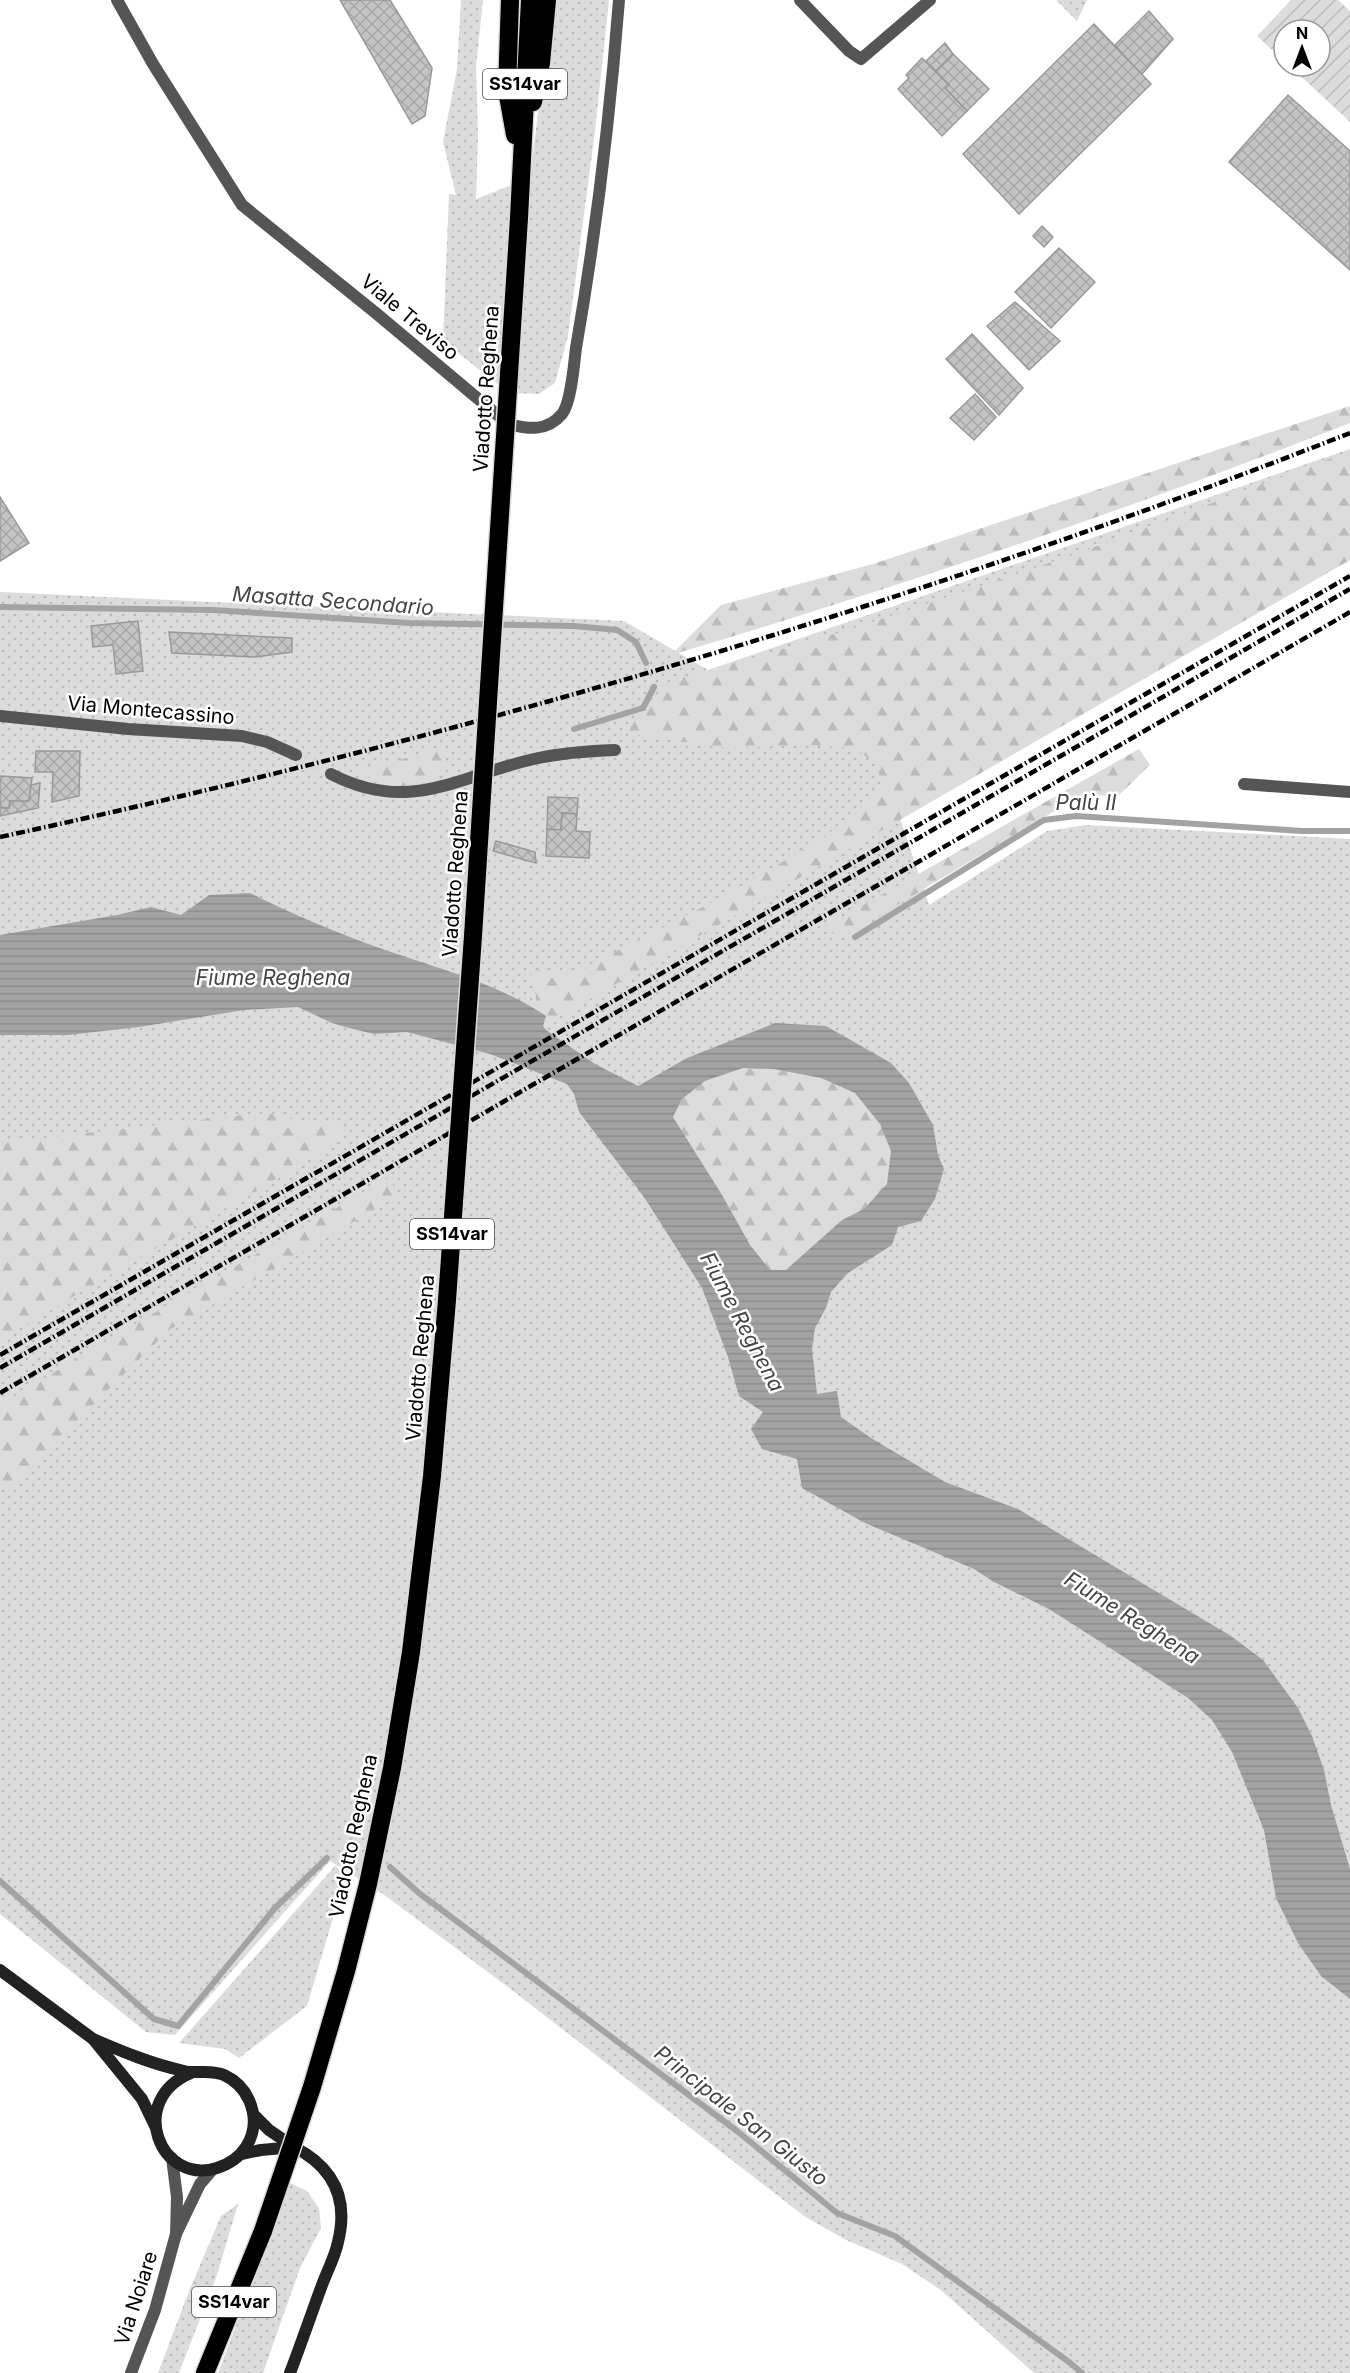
<svg xmlns="http://www.w3.org/2000/svg" width="1350" height="2373" viewBox="0 0 1350 2373" font-family="Inter,sans-serif">
  <defs>
    <pattern id="grass-dots" width="8" height="8" patternUnits="userSpaceOnUse" patternTransform="scale(1.5)"><rect width="8" height="8" fill="#dcdcdc"/><path d="M2 2h.1M6 6h.1" fill="none" stroke="#bbb" stroke-width="1.8" stroke-linecap="round"/></pattern>
    <pattern id="forest-firs" width="22" height="20" patternUnits="userSpaceOnUse" patternTransform="scale(1.5)"><rect width="22" height="20" fill="#dcdcdc"/><path d="M5 1l3.5 6h-7zM16 11l3.5 6h-7z" fill="#bbb"/></pattern>
    <pattern id="garden-furrows" width="10" height="10" patternUnits="userSpaceOnUse" patternTransform="scale(1.5)"><rect width="10" height="10" fill="#dcdcdc"/><path d="M-1 1l2-2M0 10L10 0M9 11l2-2" fill="none" stroke="#bbb"/></pattern>
    <pattern id="water-rules" width="6" height="5" patternUnits="userSpaceOnUse" patternTransform="scale(1.5)"><rect width="6" height="5" fill="#a3a3a3"/><path d="M0 2.5h6" fill="none" stroke="#8b8b8b"/></pattern>
    <pattern id="building-cross-hatch" width="8" height="8" patternUnits="userSpaceOnUse" patternTransform="scale(1.5)"><rect width="8" height="8" fill="#c4c4c4"/><path d="M0 0l8 8M0 8l8-8" fill="none" stroke="#a7a7a7"/></pattern>
  </defs>
  <rect width="100%" height="100%" fill="#fff"/>
  <g fill="url(#grass-dots)">
    <path d="M461,0H483L476,66L478,136L476,199L530,178L552,0H609L595,131L568,336L555,383L539,394L509,393L443,341L449,194L456,195L443,142L457,69Z"/>
    <path d="M1056,0H1087L1077,21Z"/>
    <path d="M1350,449V560L882,764L929,905L1047,831L1086,825L1350,839V2373H1034L942,2291L902,2264L844,2239L804,2216L504,1984L383,1894L330,1861L175,2035L146,2032L0,1914V592L624,621L708,670Z"/>
    <path d="M335,1866L346,1874L307,2006L239,2058L225,2049L179,2043Z"/>
    <path d="M290,2183L307,2191L319,2208L321,2228L300,2268L263,2373H218Z"/>
    <path d="M238,2204L217,2275L179,2373H158L189,2291L221,2216Z"/>
  </g>
  <g fill="url(#forest-firs)">
    <path d="M1350,406V423C1127,510 900,587 671,655L721,605L873,564Z"/>
    <path d="M1350,451V560L543,1026L545,1016L536,1010V995L529,976L538,970L576,974L592,964L724,896L825,837L882,785L876,763L853,748L810,745L726,748L623,733L633,720L657,700L664,683L848,630L1079,553Z"/>
    <path d="M442,749C456,782 404,792 383,785C374,781 366,775 358,770Z"/>
    <path d="M1139,749L1150,765L1119,795L1087,796L1058,809L840,939L825,927Z"/>
    <path d="M749,1063L850,1082L892,1139L893,1176L881,1196L856,1219L812,1248L786,1270L770,1276L722,1195L673,1117L685,1085Z"/>
    <path d="M251,1114H271L309,1123H335L347,1130L338,1143L0,1339V1143Z"/>
    <path d="M392,1176L394,1198L169,1330L7,1489H0V1405L118,1334Z"/>
  </g>
  <path fill="url(#garden-furrows)" d="M1291,0H1338L1350,11V122L1290,66H1320V30H1284V61L1257,36Z"/>
  <path fill="url(#water-rules)" fill-rule="evenodd" d="M250,893C294,915 339,934 385,950C440,969 497,983 546,1016L543,1026L546,1030L595,1064L638,1086L687,1058L775,1023L826,1026L891,1063L909,1083L933,1125L938,1155L944,1169L935,1199L921,1221L898,1227L892,1245L848,1273L831,1292L826,1308L815,1328L812,1349L817,1394L837,1391L841,1417L871,1438L945,1482L1018,1509L1231,1636L1263,1660L1298,1708L1312,1736L1324,1770L1331,1805L1350,1869V1999L1321,1976L1298,1943L1276,1898L1264,1830L1232,1752L1212,1720L1188,1698L1049,1609L994,1582L974,1569L865,1523L802,1488L797,1459L762,1449L751,1429L763,1412L739,1396L728,1357L702,1288L644,1197L579,1112L574,1094L567,1084L490,1054L407,1032L374,1034L349,1028L332,1023L298,1007L244,1010L139,1027L68,1035H0V935L117,915L151,907L181,915L209,895ZM743,1068L774,1069L821,1078L855,1093L880,1124L891,1151L887,1184L864,1209L842,1220L786,1270H770L750,1245L722,1195L673,1117L682,1099L705,1081Z"/>
  <g fill="none" stroke-linecap="round" stroke-linejoin="round">
    <g stroke="#a3a3a3" stroke-width="6">
      <path d="M0,607L213,610L409,623L574,626L617,630L636,642L646,663"/>
      <path d="M574,729L643,708L654,687"/>
      <path d="M855,937L1044,820L1076,816L1302,831H1350"/>
      <path d="M390,1867L419,1893L737,2131L837,2213L895,2236L1069,2362L1082,2373"/>
      <path d="M0,1881L154,2019L178,2026L275,1908L327,1858"/>
    </g>
  </g>
  <g fill="url(#building-cross-hatch)" stroke="#999" stroke-width="1.5">
    <path d="M340,0H390L432,68L425,116L412,124Z"/>
    <path d="M1149,11L1173,39L1141,75L1115,45Z"/>
    <path d="M1094,24L1151,84L1019,214L963,154Z"/>
    <path d="M945,43L953,54L936,71L926,61Z"/>
    <path d="M953,54L989,89L967,111L945,88L949,85L936,71Z"/>
    <path d="M922,58L949,85L945,88L967,111L942,136L898,89L909,78L906,75Z"/>
    <path d="M1288,95L1350,151V270L1229,162Z"/>
    <path d="M1042,226L1053,237L1044,247L1033,236Z"/>
    <path d="M1059,248L1095,282L1051,328L1015,292Z"/>
    <path d="M1015,302L1060,341L1029,370L987,326Z"/>
    <path d="M972,334L1023,388L999,415L946,359Z"/>
    <path d="M975,394L996,417L974,440L950,418Z"/>
    <path d="M0,497L29,543L0,561Z"/>
    <path d="M138,621L143,671L116,674L113,645L93,647L91,626Z"/>
    <path d="M169,632L292,638V652L255,657L172,653Z"/>
    <path d="M36,751H80L79,796L52,802L53,772H35Z"/>
    <path d="M0,776L32,778L29,801H10L9,808H0Z"/>
    <path d="M40,783L38,808L0,816V808H9L10,801H29L31,785Z"/>
    <path d="M548,797L578,798L577,814L562,813L561,830L547,829Z"/>
    <path d="M562,813L577,814L576,831L590,832L589,858L546,856L547,829L561,830Z"/>
    <path d="M496,841L535,852L536,863L493,851Z"/>
  </g>
  <g fill="none" stroke-linecap="round" stroke-linejoin="round">
    <path stroke="#d9d9d9" stroke-width="12" stroke-dasharray="12 6" stroke-linecap="butt" d="M296,755L331,774"/>
    <g stroke="#dbdbdb" stroke-width="21">
      <g id="highway">
        <path d="M510,0L507,90L515,135"/>
        <path d="M533,102L541,63L547,0"/>
        <path d="M519,218L530,0"/>
        <path d="M205,2373L263,2231"/>
      </g>
    </g>
    <g stroke="#555" stroke-width="12">
      <path d="M117,0L153,64L242,205L377,314L508,424C528,429 547,432 562,414C571,403 574,364 576,348C596,233 610,116 619,0"/>
      <path d="M800,0L849,51L861,59L930,0"/>
      <path d="M0,716L128,729L242,736L267,742L296,755"/>
      <path d="M331,774C410,815 458,776 534,759C560,753 588,751 615,750"/>
      <path d="M1244,784L1350,792"/>
      <path d="M172,2158L177,2197L176,2234L200,2184L212,2170"/>
      <path d="M131,2373L155,2310L176,2234"/>
    </g>
    <g stroke="#222" stroke-width="12">
      <path d="M0,1970L93,2039"/>
      <path d="M155,2126L142,2099L93,2039C123,2052 152,2064 184,2071C197,2074 211,2069 224,2075C235,2080 244,2089 249,2100C256,2116 255,2133 246,2147C239,2158 229,2164 217,2168C160,2186 126,2100 191,2073"/>
      <path d="M241,2154L261,2150L294,2147L269,2130L254,2115"/>
      <path d="M290,2373C301,2344 311,2315 322,2285C327,2271 335,2257 338,2242C349,2198 333,2167 294,2147"/>
    </g>
    <use href="#highway" stroke="#000" stroke-width="18"/>
    <g stroke="#000" stroke-width="4.5" stroke-dasharray="9 3 1.5 3" stroke-linecap="butt">
      <path d="M0,837C459,738 913,605 1350,433"/>
      <path d="M0,1355L1350,576"/>
      <path d="M0,1368L1350,589"/>
      <path d="M0,1393L1350,612"/>
    </g>
    <g stroke="#dbdbdb" stroke-width="21" stroke-linecap="butt">
      <path id="highway-bridge" d="M263,2231L312,2087L346,1971L368,1884L392,1768L411,1652L432,1476L447,1300L473,936L519,218"/>
    </g>
    <use href="#highway-bridge" stroke="#000" stroke-width="18"/>
  </g>
  <g text-anchor="middle" stroke-width="5" stroke-linejoin="round" paint-order="stroke">
    <g fill="#fff" stroke="#4c4c4c" stroke-width="1.5">
      <rect x="483" y="69" width="84" height="30" rx="4.5"/>
      <rect x="410" y="1219" width="84" height="30" rx="4.5"/>
      <rect x="192" y="2287" width="84" height="30" rx="4.5"/>
    </g>
    <g font-size="18" font-weight="bold" fill="#000">
      <text x="525" y="90">SS14var</text>
      <text x="452" y="1240">SS14var</text>
      <text x="234" y="2308">SS14var</text>
    </g>
    <g font-size="20" fill="#000" stroke="#fff">
      <text transform="translate(410 317) rotate(40)" y="7">Viale Treviso</text>
      <text transform="translate(486 389) rotate(-86)" y="7">Viadotto Reghena</text>
      <text transform="translate(151 710) rotate(5)" y="7">Via Montecassino</text>
      <text transform="translate(455 874) rotate(-86)" y="7">Viadotto Reghena</text>
      <text transform="translate(420 1358) rotate(-85)" y="7">Viadotto Reghena</text>
      <text transform="translate(353 1836) rotate(-78)" y="7">Viadotto Reghena</text>
      <text transform="translate(136 2298) rotate(-72)" y="7">Via Noiare</text>
    </g>
    <g font-size="21" font-style="italic" fill="#444" stroke="#fff">
      <text transform="translate(333 601) rotate(4)" y="7">Masatta Secondario</text>
      <text x="1086" y="810">Palù II</text>
      <text x="273" y="985">Fiume Reghena</text>
      <text transform="translate(742 1322) rotate(62)" y="7">Fiume Reghena</text>
      <text transform="translate(1132 1618) rotate(32)" y="7">Fiume Reghena</text>
      <text transform="translate(741 2116) rotate(38)" y="7">Principale San Giusto</text>
    </g>
  </g>
  <g transform="translate(1302 48)"><circle r="28" fill="#ffffff" stroke="#999999" stroke-width="1.5"/>
  <path d="M0-4.5L10 22L0 15L-10 22Z" fill="#000000"/>
  <text y="-9" font-size="16" font-weight="bold" text-anchor="middle" fill="#000000">N</text>
  </g>
</svg>
